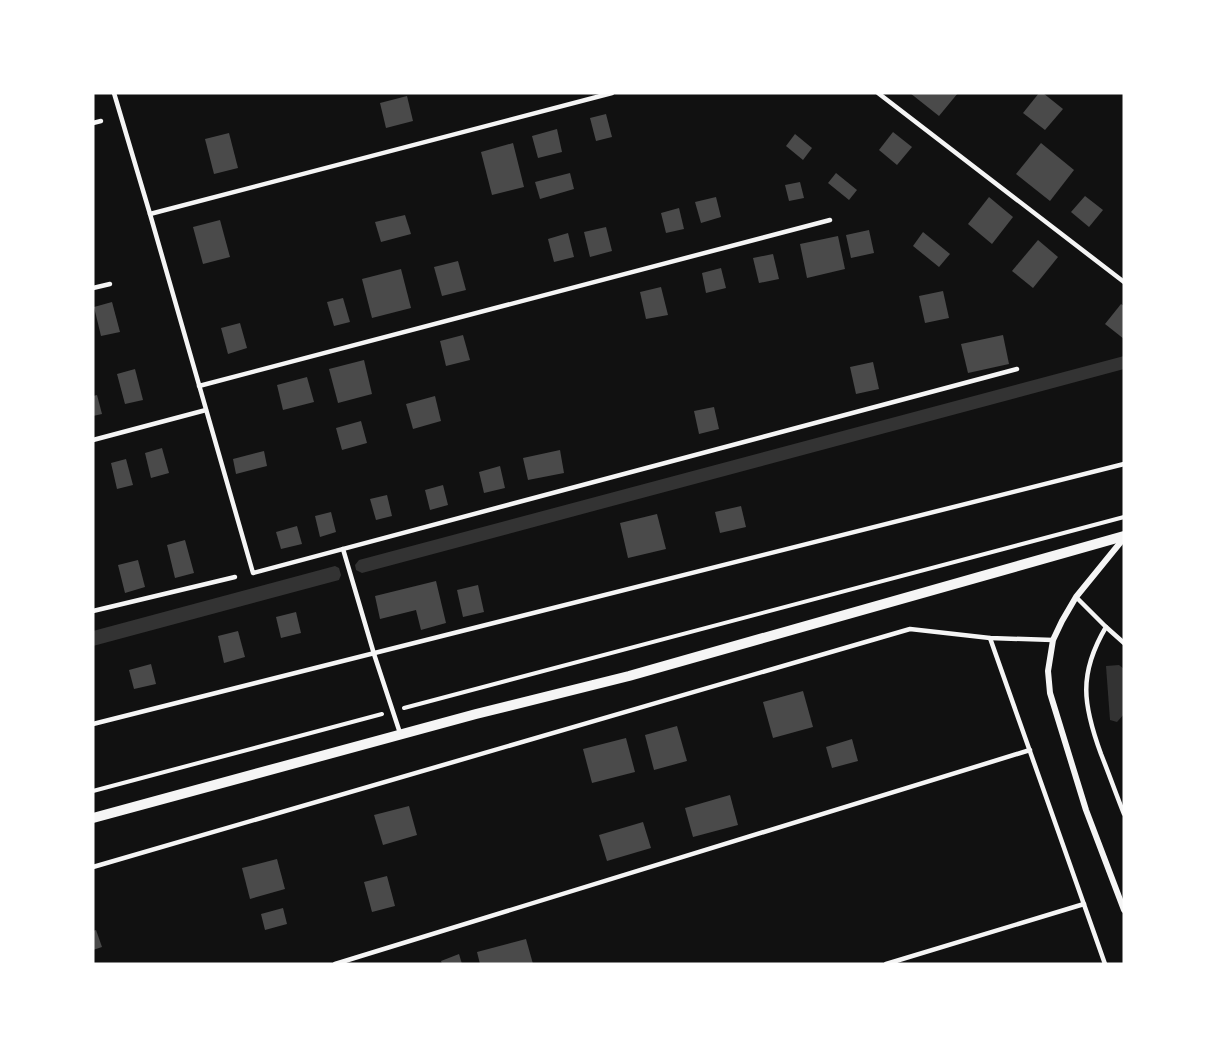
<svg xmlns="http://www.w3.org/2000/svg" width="1217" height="1057" viewBox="0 0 1217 1057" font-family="Lato,sans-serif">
  <rect width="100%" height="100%" fill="#111"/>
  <g fill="#333">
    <path d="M1124,356V369L362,573L356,570L355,565L359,560Z"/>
    <path d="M335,566L339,568L341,575L339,580L93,646V631Z"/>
    <path d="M1119,665L1124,669V714L1117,722L1110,720L1106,666Z"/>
  </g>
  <g fill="#4a4a4a">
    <path d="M910,93H958L939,116Z"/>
    <path d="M1039,93H1043L1063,109L1045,130L1023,113Z"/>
    <path d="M407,96L413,121L386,128L380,103Z"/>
    <path d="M606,114L612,137L596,141L590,118Z"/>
    <path d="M557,129L562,152L538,158L532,136Z"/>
    <path d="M893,132L912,147L897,165L879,150Z"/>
    <path d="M229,133L238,168L214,174L205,139Z"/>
    <path d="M795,134L812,148L803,160L786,146Z"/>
    <path d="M513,143L524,187L492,195L481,152Z"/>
    <path d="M1041,143L1074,170L1050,201L1016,174Z"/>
    <path d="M570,173L574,189L540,199L535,182Z"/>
    <path d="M836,173L857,190L849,200L828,183Z"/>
    <path d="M800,182L804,198L789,201L785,185Z"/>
    <path d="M1085,196L1103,210L1089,227L1071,212Z"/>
    <path d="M716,197L721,217L701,223L695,202Z"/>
    <path d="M989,197L1013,217L992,244L968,224Z"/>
    <path d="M679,208L684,229L666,233L661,213Z"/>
    <path d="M405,215L411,234L381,242L375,222Z"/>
    <path d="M220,220L230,257L203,264L193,227Z"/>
    <path d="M606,227L612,251L590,257L584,232Z"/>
    <path d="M869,230L874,253L851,258L846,235Z"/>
    <path d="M923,232L950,254L939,267L913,246Z"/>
    <path d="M568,233L574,257L554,262L548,239Z"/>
    <path d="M838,236L845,269L807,278L800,244Z"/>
    <path d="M1038,240L1058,257L1033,288L1012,271Z"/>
    <path d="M773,254L779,279L759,283L753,258Z"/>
    <path d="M458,261L466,290L442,296L434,267Z"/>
    <path d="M721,268L726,288L706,293L702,273Z"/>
    <path d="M401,269L411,308L372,318L362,279Z"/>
    <path d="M661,287L668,315L646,319L640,292Z"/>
    <path d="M943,291L949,318L925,323L919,296Z"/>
    <path d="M343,298L350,322L334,326L327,302Z"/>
    <path d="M112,302L120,332L101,336L94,307Z"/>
    <path d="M1121,304L1124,306V339L1105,324Z"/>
    <path d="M240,323L247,348L228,354L221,328Z"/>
    <path d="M463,335L470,360L446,366L440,341Z"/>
    <path d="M1003,335L1009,364L968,373L961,344Z"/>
    <path d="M364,360L372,394L338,403L329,369Z"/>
    <path d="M873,362L879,389L856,394L850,367Z"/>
    <path d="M135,369L143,400L125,404L117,374Z"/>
    <path d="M307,377L314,402L283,410L277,385Z"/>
    <path d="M97,395L102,414L93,416V396Z"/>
    <path d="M435,396L441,421L413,429L406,404Z"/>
    <path d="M714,407L719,429L699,434L694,411Z"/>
    <path d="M361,421L367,443L342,450L336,428Z"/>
    <path d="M162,448L169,473L151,478L145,453Z"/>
    <path d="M560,450L564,473L528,480L523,458Z"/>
    <path d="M264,451L267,466L236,474L233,459Z"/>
    <path d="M126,459L133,485L117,489L111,463Z"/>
    <path d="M500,466L505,488L484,493L479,472Z"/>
    <path d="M443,485L448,505L430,510L425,490Z"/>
    <path d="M387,495L392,516L376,520L370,499Z"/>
    <path d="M741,506L746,527L720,533L715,512Z"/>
    <path d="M331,512L336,532L320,537L315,516Z"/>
    <path d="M657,514L666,549L628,558L620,523Z"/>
    <path d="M297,526L302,544L281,549L276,532Z"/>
    <path d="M185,540L194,573L175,578L167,545Z"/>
    <path d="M138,560L145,587L125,593L118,565Z"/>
    <path d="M436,581L446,623L421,630L416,610L380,619L375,596Z"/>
    <path d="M478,585L484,612L463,617L457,590Z"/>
    <path d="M296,612L301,633L281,638L276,617Z"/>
    <path d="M238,631L245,657L224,663L218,636Z"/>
    <path d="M151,664L156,684L134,689L129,670Z"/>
    <path d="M803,691L813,727L773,738L763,702Z"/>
    <path d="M677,726L687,761L654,770L645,735Z"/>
    <path d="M626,738L635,772L592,783L583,749Z"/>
    <path d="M852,739L858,761L832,768L826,747Z"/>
    <path d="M730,795L738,825L693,837L685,808Z"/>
    <path d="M409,806L417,835L383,845L374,815Z"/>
    <path d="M643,822L651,848L607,861L599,835Z"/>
    <path d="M277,859L285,889L250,899L242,868Z"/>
    <path d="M387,876L395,906L372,912L364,882Z"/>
    <path d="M283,908L287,924L265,930L261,914Z"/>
    <path d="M96,930L102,947L93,950V931Z"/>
    <path d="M526,939L533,964H480L477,952Z"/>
    <path d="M459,954L462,964H442L441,961Z"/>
  </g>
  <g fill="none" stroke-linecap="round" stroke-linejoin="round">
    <g stroke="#f5f5f5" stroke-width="4">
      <path d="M404,708L1124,517"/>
      <path d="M93,791L382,714"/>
    </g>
    <g stroke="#f5f5f5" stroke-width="4.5">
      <path d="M114,93L150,214L253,573L1017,369"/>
      <path d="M878,93L1124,282"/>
      <path d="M93,123L101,121"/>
      <path d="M150,214L612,93"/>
      <path d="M93,288L110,284"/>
      <path d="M199,386L830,220"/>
      <path d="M93,440L206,410"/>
      <path d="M343,549L374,654L400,733"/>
      <path d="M1076,597L1106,627C1078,674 1083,705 1101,754C1109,774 1116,794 1124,814"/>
      <path d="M93,611L235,577"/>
      <path d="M1106,627L1124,643"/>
      <path d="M990,638L1105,964"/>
      <path d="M93,724L1124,464"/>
      <path d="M93,867L910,629L990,638L1053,640"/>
      <path d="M335,964L1030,750"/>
      <path d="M886,964L1084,904"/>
    </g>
    <path stroke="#f5f5f5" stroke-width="6" d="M1124,538L1076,597L1062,621L1053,640L1048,671L1050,693L1086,810L1124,910"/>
    <path stroke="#f5f5f5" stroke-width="10" d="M93,818L476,714L629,676L1124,536"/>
  </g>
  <rect width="1217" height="1057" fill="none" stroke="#ffffff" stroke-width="189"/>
</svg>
